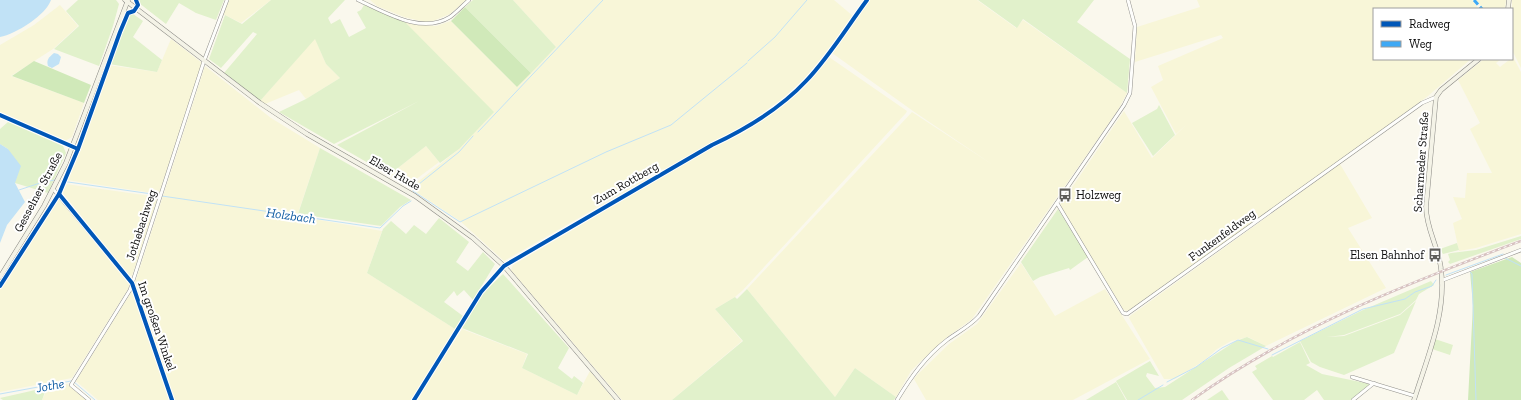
<svg xmlns="http://www.w3.org/2000/svg" width="1521" height="400" viewBox="0 0 1521 400" font-family="'Zilla Slab',serif">
  <rect width="100%" height="100%" fill="#faf8ed"/>
  <g fill="#f8f6d8">
    <path d="M229,0H271L241,23L223,14Z"/>
    <path d="M370,0H466L450,14L433,21L425,22L404,17L377,6Z"/>
    <path d="M513,0H834L853,16L828,51L804,79L782,99L742,128L711,143L666,169L657,170L649,175L645,180L504,261L460,221L410,188L459,149L405,22L418,25L436,26L451,21L517,87L556,47Z"/>
    <path d="M870,0H977L1016,28L1023,20L1127,93L1118,110L972,319L946,338L920,362L911,371L896,397L855,368L835,397L747,289L912,112L993,165L913,111L832,53Z"/>
    <path d="M1197,0H1472L1479,9H1374V59H1471L1428,96L1339,162L1130,310L1126,311L1123,309L1060,205L1124,111L1152,158L1186,125L1176,134L1151,87L1163,80L1158,66L1223,38L1221,35L1135,62L1137,27L1200,7Z"/>
    <path d="M1476,0H1506L1505,9H1483Z"/>
    <path d="M1512,0H1521V68L1512,50Z"/>
    <path d="M60,5L78,26L53,49L11,76L84,103L72,137L65,141L0,112V45L34,25Z"/>
    <path d="M315,38L326,64L340,78L306,99L299,90L265,104L260,101Z"/>
    <path d="M171,39L202,63L159,194L67,180L108,65L157,72Z"/>
    <path d="M829,57L907,111L906,113L743,290L735,297L715,309L742,341L672,400H622L511,270L513,265L713,147L745,132L785,103L808,83Z"/>
    <path d="M1513,57L1521,72V234L1476,248L1459,251L1453,223L1462,219L1453,197L1465,198L1467,173H1492L1470,129L1480,123L1458,80L1484,59H1501L1496,63L1500,67Z"/>
    <path d="M205,66L271,118L320,148L297,216L382,231L367,273L455,329L411,400H175L135,283Z"/>
    <path d="M426,146L439,162L407,186L389,175Z"/>
    <path d="M1340,164L1372,218L1348,228L1386,288L1266,346L1248,337L1231,341L1217,349L1205,360L1175,379H1164L1129,318L1130,316Z"/>
    <path d="M66,184L158,197L132,276L128,275L62,192Z"/>
    <path d="M59,198L128,281L130,286L72,378L0,392V288Z"/>
    <path d="M1021,263L1055,316L1105,289L1150,359L1073,400H926L914,379L917,375L949,344L977,324Z"/>
    <path d="M132,291L169,400H98L76,381Z"/>
    <path d="M462,329L527,354L522,368L577,395L590,371L614,400H416Z"/>
    <path d="M67,384L86,400H42L46,392L53,390V386Z"/>
  </g>
  <g fill="#e1f1cb">
    <path d="M78,0H116L119,4L113,26L99,66L54,49L79,26L66,11Z"/>
    <path d="M139,0H224L216,20L196,13L179,3L166,24L139,3Z"/>
    <path d="M271,0H345L328,18L331,24L340,19L349,37L366,28L357,12L361,10L364,5L405,22L494,112L459,149L440,163L426,146L389,175L337,145L419,101L334,144L279,112L306,99L340,78L326,64L315,39L260,101L224,73L257,34L253,32L221,68L209,59L225,15L242,24Z"/>
    <path d="M473,0H513L556,47L531,73L465,7Z"/>
    <path d="M978,0H1094L1077,22L1130,59L1127,93L1023,19L1017,28Z"/>
    <path d="M130,14H133L143,21L133,37L162,60L157,72L109,64Z"/>
    <path d="M1159,105L1175,135L1153,156L1132,123L1157,109Z"/>
    <path d="M8,122L63,146L66,153L48,193L15,183L8,149L0,144V129Z"/>
    <path d="M320,148L411,200L400,207L381,226L298,214Z"/>
    <path d="M1058,209L1088,257L1070,270L1069,268L1040,277L1033,281L1021,262Z"/>
    <path d="M439,218L469,242L456,262L468,271L483,252L495,264L473,300L464,290L457,296L454,291L444,302L463,316L455,329L367,273L383,229L391,221L406,234L414,225L426,234Z"/>
    <path d="M1521,236V239L1450,264L1448,262L1450,260L1448,254L1451,253L1476,250Z"/>
    <path d="M1457,243L1459,250L1443,254L1440,249Z"/>
    <path d="M503,274L569,348L558,368L572,379L574,376L583,383L577,395L522,368L528,354L462,328L484,292Z"/>
    <path d="M1431,281L1434,285L1419,294L1416,300L1400,314L1344,335L1327,337L1344,336L1400,315L1416,301L1394,353L1344,375L1320,367L1311,362L1300,341L1363,310Z"/>
    <path d="M747,289L835,397L855,368L896,397L894,400H672L743,341L715,309L735,297L737,299Z"/>
    <path d="M1247,337L1266,346L1229,368L1182,400H1127L1116,381L1150,361L1159,376L1147,373L1146,376L1155,388L1165,387L1236,341Z"/>
    <path d="M1435,339L1453,345L1450,355L1432,349Z"/>
    <path d="M1300,342L1310,363L1306,365L1322,374L1370,384L1351,400H1324L1317,390L1304,400H1273L1252,372L1257,369L1255,366L1272,356L1273,357Z"/>
    <path d="M1116,382L1126,400H1086Z"/>
    <path d="M53,386V390L45,392L42,400H3L0,398Z"/>
    <path d="M1222,390L1229,400H1207Z"/>
  </g>
  <g fill="#d0e9b9">
    <path d="M465,7L531,73L517,87L451,21Z"/>
    <path d="M34,61L91,85L84,103L12,76Z"/>
    <path d="M1512,257L1521,263V400H1468L1473,305L1470,272Z"/>
  </g>
  <g fill="#c1e2f6">
    <path d="M0,0H51C46,15 16,34 0,37Z"/>
    <path d="M54,53L58,54L61,57L59,64L52,68L48,66C46,60 49,57 54,53Z"/>
    <path d="M0,144L8,149L21,166L15,183L25,202L7,225L0,243Z"/>
  </g>
  <g fill="none" stroke-linecap="round" stroke-linejoin="round">
    <g stroke="#c1e2f6" stroke-width="1">
      <path d="M748,61L775,37L807,0"/>
      <path d="M478,132L603,0"/>
      <path d="M473,136L459,152L414,188L413,191L460,222L606,152L671,125L747,63"/>
      <path d="M61,181L159,195"/>
      <path d="M19,190L43,182L55,180"/>
      <path d="M162,196L380,228L403,206L411,201"/>
      <path d="M1505,258L1521,266"/>
      <path d="M1470,272L1472,274L1476,400"/>
      <path d="M1446,275L1503,254"/>
      <path d="M1272,355L1363,309L1405,299L1415,292L1432,286L1436,280"/>
      <path d="M74,382L95,400"/>
      <path d="M1167,382L1196,367L1222,348L1238,340L1268,349"/>
      <path d="M0,394L71,381"/>
      <path d="M1138,400L1163,385"/>
    </g>
    <g stroke="#92918c" stroke-width="4">
      <g id="street">
        <path d="M358,0C385,12 421,35 450,17C457,12 463,5 469,0"/>
        <path d="M0,115L74,147"/>
        <path d="M54,190L132,283L172,400"/>
        <path d="M1057,203L1123,313L1127,314L1422,103L1436,97"/>
        <path d="M1443,280L1521,250"/>
        <path d="M1352,377L1415,396"/>
        <path d="M89,400L71,385L130,290L204,61L227,0"/>
        <path d="M414,400L481,292L504,266L712,145C746,129 780,109 806,81C829,57 847,27 867,0"/>
        <path d="M897,400C911,377 925,357 947,340C958,332 970,326 979,316L1124,105L1130,93L1135,26L1128,0"/>
        <path d="M1353,400L1374,383"/>
      </g>
    </g>
    <g stroke="#898883" stroke-width="5">
      <g id="secondary">
        <path d="M125,0L260,103L307,134L415,196L473,238L504,266L618,400"/>
        <path d="M1508,9L1509,0"/>
        <path d="M0,277L44,206L66,163L128,0"/>
        <path d="M1414,400C1427,358 1447,313 1441,269C1439,248 1426,229 1426,207L1436,97L1441,90L1479,59"/>
      </g>
    </g>
    <use href="#street" stroke="#fefefc" stroke-width="3"/>
    <use href="#secondary" stroke="#f4f3e7" stroke-width="4"/>
    <g stroke="#d7c2c1" stroke-width="2.5">
      <path id="rail" d="M1192,400C1292,328 1406,284 1521,241"/>
    </g>
    <use href="#rail" stroke="#fff" stroke-width="1" stroke-dasharray="3" stroke-linecap="butt"/>
    <path stroke="#3fa9f5" stroke-width="3" stroke-dasharray="6 3" stroke-linecap="butt" d="M1474,0L1482,9"/>
    <g stroke="#fff" stroke-width="6">
      <g id="cycleway">
        <path d="M0,115L78,149"/>
        <path d="M59,194L132,283L172,400"/>
        <path d="M0,286L59,194L78,149L120,32L128,13L134,11L138,5L136,0"/>
        <path d="M414,400L481,292L504,266L712,145C746,129 780,109 806,81C829,57 847,27 867,0"/>
      </g>
    </g>
    <use href="#cycleway" stroke="#0057b8" stroke-width="4"/>
  </g>
  <defs>
    <g id="bus-bare" transform="scale(1.08)"><path d="M-5-6H5V4H4V6H2V4H-2V6H-4V4H-5ZM-3.5-4V0h7V-4ZM-3.5 1.2v1.5H-2V1.2ZM2 1.2v1.5H3.5V1.2Z" fill="#5e5d59" stroke="#fff" stroke-width="2.5" paint-order="stroke"/></g>
  </defs>
  <g fill-rule="evenodd">
    <use href="#bus-bare" x="1065" y="195"/>
    <use href="#bus-bare" x="1435" y="255"/>
  </g>
  <g text-anchor="middle" stroke-width="4" stroke-linejoin="round" paint-order="stroke">
    <g font-size="12" fill="#0a0a0a" stroke="#fff">
      <text transform="translate(1421 162) rotate(-86)" y="4">Scharmeder Straße</text>
      <text transform="translate(395 173) rotate(30)" y="4">Elser Hude</text>
      <text transform="translate(626 183) rotate(-30)" y="4">Zum Rottberg</text>
      <text transform="translate(38 192) rotate(-62)" y="4">Gesselner Straße</text>
      <text transform="translate(141 225) rotate(-72)" y="4">Jothebachweg</text>
      <text transform="translate(1222 235) rotate(-36)" y="4">Funkenfeldweg</text>
      <text transform="translate(157 326) rotate(71)" y="4">Im großen Winkel</text>
    </g>
    <g font-size="12" fill="#0a0a0a" stroke="#fff" text-anchor="start">
      <text x="1076" y="199">Holzweg</text>
      <text x="1424" y="259" text-anchor="end">Elsen Bahnhof</text>
    </g>
    <g font-size="13" font-style="italic" fill="#0e5ba2" stroke="#fff">
      <text transform="translate(291 215) rotate(8)" y="5">Holzbach</text>
      <text transform="translate(50 385) rotate(-10)" y="5">Jothe</text>
    </g>
  </g>
  <rect x="1373" y="8" width="140" height="52" fill="#ffffff" stroke="#9d9d9d"/>
  <rect x="1381" y="21" width="20" height="6" fill="#0057b8" stroke="#9d9d9d"/>
  <text x="1409" y="28" font-size="12" fill="#0a0a0a">Radweg</text>
  <rect x="1381" y="41" width="20" height="6" fill="#3fa9f5" stroke="#9d9d9d"/>
  <text x="1409" y="48" font-size="12" fill="#0a0a0a">Weg</text>
</svg>
